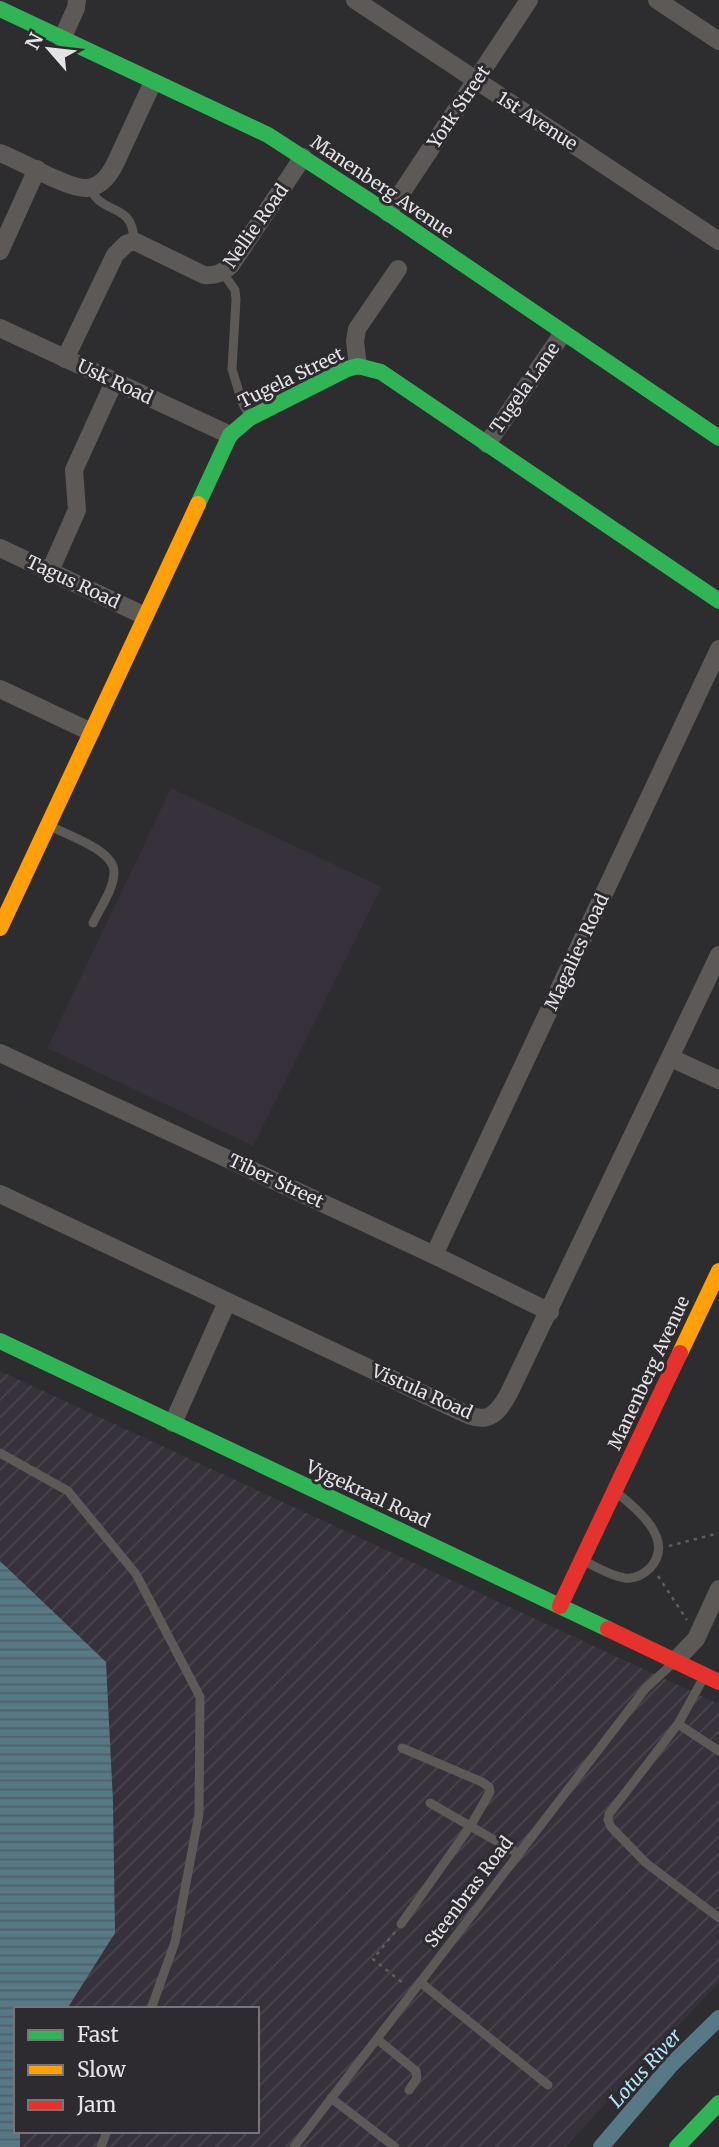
<svg xmlns="http://www.w3.org/2000/svg" width="719" height="2147" viewBox="0 0 719 2147" font-family="Merriweather,serif">
  <defs>
    <pattern id="industrial-furrows" width="10" height="10" patternUnits="userSpaceOnUse" patternTransform="scale(1.75)"><rect width="10" height="10" fill="#36313a"/><path d="M-1 1l2-2M0 10L10 0M9 11l2-2" fill="none" stroke="#49454d"/></pattern>
    <pattern id="water-rules" width="6" height="5" patternUnits="userSpaceOnUse" patternTransform="scale(1.75)"><rect width="6" height="5" fill="#577885"/><path d="M0 2.5h6" fill="none" stroke="#4e6168"/></pattern>
  </defs>
  <rect width="100%" height="100%" fill="#2d2c2e"/>
  <path fill="#36313a" d="M171,788L382,887L253,1146L47,1048Z"/>
  <path fill="url(#industrial-furrows)" fill-rule="evenodd" d="M0,1371L719,1704V1982L565,2147H0ZM16,2009H257V2131H16Z"/>
  <path fill="url(#water-rules)" d="M0,1561L106,1662L113,1802L115,1933L67,2009H16V2036L13,2037L16,2131H20V2147H0Z"/>
  <g fill="none" stroke-linecap="round" stroke-linejoin="round">
    <path stroke="#577885" stroke-width="16" d="M601,2147L671,2065L719,2018"/>
    <g stroke="#605d5e" stroke-width="2.5" stroke-dasharray="3.5 5" stroke-linecap="butt">
      <path d="M669,1546L719,1533"/>
      <path d="M658,1576L687,1620"/>
      <path d="M395,1932L373,1959L404,1984"/>
    </g>
    <g stroke="#5d5957" stroke-width="9">
      <path d="M90,188C103,217 133,201 134,241"/>
      <path d="M223,273L235,290L236,300L232,369L242,402L249,416"/>
      <path d="M50,826C67,835 114,850 114,872C114,889 100,908 93,923"/>
      <path d="M0,1453L68,1491L136,1574L200,1697L199,1814L175,1942L151,2009"/>
      <path d="M584,1561C597,1567 611,1576 625,1578C635,1579 643,1575 650,1568C676,1540 637,1509 616,1492"/>
      <path d="M704,1677L678,1724L719,1751"/>
      <path d="M678,1724L609,1814L608,1820L611,1827L646,1863L719,1918"/>
      <path d="M430,1803L519,1854"/>
      <path d="M401,1924L471,1825L490,1792L489,1787L482,1782L402,1748"/>
      <path d="M420,1982L548,2085"/>
      <path d="M377,2039L416,2071L417,2078L409,2090"/>
      <path d="M331,2098L395,2147"/>
      <path d="M101,2147L107,2131"/>
      <path d="M294,2147L645,1689L672,1664"/>
    </g>
    <g stroke="#5d5957" stroke-width="18">
      <path d="M355,0L719,241"/>
      <path d="M657,0L719,41"/>
      <path d="M62,39L76,8L77,0"/>
      <path d="M0,153C20,160 69,190 87,188C101,187 109,176 115,164L153,82"/>
      <path d="M388,213L529,0"/>
      <path d="M0,251L37,169"/>
      <path d="M0,328L230,435"/>
      <path d="M65,359L115,255L126,244L134,241L204,275C216,276 222,273 231,265L303,157"/>
      <path d="M358,366L355,341L357,329L398,269"/>
      <path d="M487,444L563,333"/>
      <path d="M0,548L145,616"/>
      <path d="M50,571L77,510L74,470L114,382"/>
      <path d="M0,689L91,732"/>
      <path d="M0,1053L434,1255L550,1312"/>
      <path d="M671,1058L719,1080"/>
      <path d="M0,1194L451,1407C481,1422 492,1425 509,1393L719,955"/>
      <path d="M434,1255L719,649"/>
      <path d="M173,1423L227,1302"/>
      <path d="M675,1661L696,1639L719,1589"/>
    </g>
    <g stroke="#30b455" stroke-width="16">
      <path d="M0,9L268,135L388,213L719,438"/>
      <path d="M198,504L230,435L250,418L347,369L358,366L381,372L719,601"/>
      <path d="M0,1341L608,1629"/>
      <path d="M677,2147L719,2103"/>
    </g>
    <g stroke="#ff9f0a" stroke-width="16">
      <path d="M0,928L198,504"/>
      <path d="M680,1353L719,1271"/>
    </g>
    <g stroke="#e5322d" stroke-width="16">
      <path d="M560,1606L680,1353"/>
      <path d="M608,1629L719,1682"/>
    </g>
  </g>
  <g text-anchor="middle" stroke-width="6" stroke-linejoin="round" paint-order="stroke">
    <g font-size="18" fill="#e4e3e5" stroke="#2d2b2f">
      <text transform="translate(459 107) rotate(-56)" y="6">York Street</text>
      <text transform="translate(537 121) rotate(33)" y="6">1st Avenue</text>
      <text transform="translate(382 187) rotate(34)" y="6">Manenberg Avenue</text>
      <text transform="translate(256 226) rotate(-55)" y="6">Nellie Road</text>
      <text transform="translate(291 378) rotate(-26)" y="6">Tugela Street</text>
      <text transform="translate(115 382) rotate(25)" y="6">Usk Road</text>
      <text transform="translate(525 388) rotate(-55)" y="6">Tugela Lane</text>
      <text transform="translate(73 582) rotate(25)" y="6">Tagus Road</text>
      <text transform="translate(577 952) rotate(-65)" y="6">Magalies Road</text>
      <text transform="translate(276 1181) rotate(25)" y="6">Tiber Street</text>
      <text transform="translate(649 1373) rotate(-65)" y="6">Manenberg Avenue</text>
      <text transform="translate(422 1392) rotate(24)" y="6">Vistula Road</text>
      <text transform="translate(368 1494) rotate(25)" y="6">Vygekraal Road</text>
      <text transform="translate(469 1892) rotate(-53)" y="6">Steenbras Road</text>
    </g>
    <g font-size="19" font-style="italic" fill="#b3e8fc" stroke="#2d2b2f">
      <text transform="translate(645 2068) rotate(-48)" y="7">Lotus River</text>
    </g>
  </g>
  <rect x="14" y="2007" width="245" height="126" fill="#2d2b2f" stroke="#767578" stroke-width="2"/>
  <rect x="28" y="2030" width="35" height="10" fill="#30b455" stroke="#767578" stroke-width="2"/>
  <text x="77" y="2042" font-size="21" fill="#e4e3e5">Fast</text>
  <rect x="28" y="2065" width="35" height="10" fill="#ff9f0a" stroke="#767578" stroke-width="2"/>
  <text x="77" y="2077" font-size="21" fill="#e4e3e5">Slow</text>
  <rect x="28" y="2100" width="35" height="10" fill="#e5322d" stroke="#767578" stroke-width="2"/>
  <text x="77" y="2112" font-size="21" fill="#e4e3e5">Jam</text>
  <g transform="translate(49 49) rotate(298)" stroke="#2d2b2f" stroke-width="5" paint-order="stroke">
  <path d="M0-5L12 26L0 18L-12 26Z" fill="#e4e3e5"/>
  <text y="-10" font-size="19" font-weight="bold" text-anchor="middle" fill="#e4e3e5">N</text>
  </g>
</svg>
